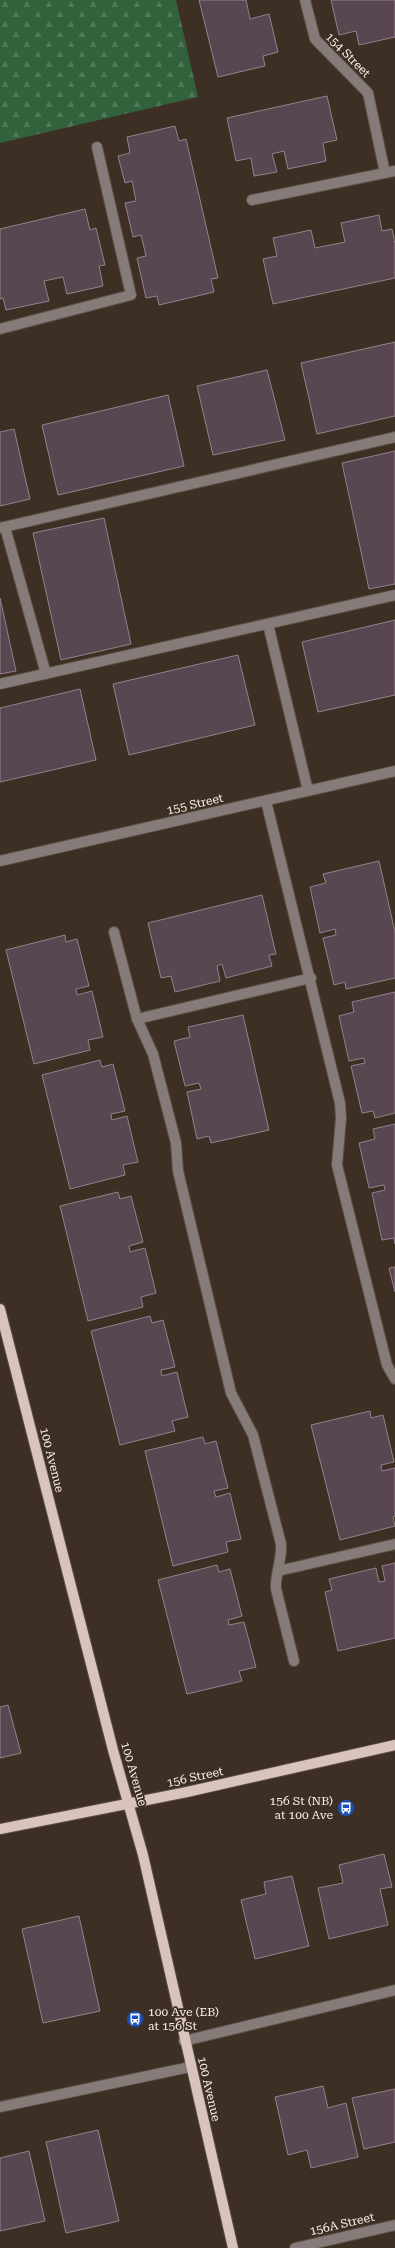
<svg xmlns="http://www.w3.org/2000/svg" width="395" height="2248" viewBox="0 0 395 2248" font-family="'Roboto Serif',serif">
  <defs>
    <pattern id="forest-firs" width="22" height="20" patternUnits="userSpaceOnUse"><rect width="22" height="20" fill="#31623b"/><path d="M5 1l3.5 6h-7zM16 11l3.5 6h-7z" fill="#507957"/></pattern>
  </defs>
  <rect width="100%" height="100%" fill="#3d2f23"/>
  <path fill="url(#forest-firs)" d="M0,0H176L198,97L0,143Z"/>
  <g fill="#584651" stroke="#95818d">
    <path d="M199,0H246L250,19L269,14L278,52L263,56L265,66L218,77Z"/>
    <path d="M331,0H395V37L359,45L356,31L339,35Z"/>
    <path d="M327,96L337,140L323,143L326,161L288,169L284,151L272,154L277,172L254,176L251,158L236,161L227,118Z"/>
    <path d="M175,126L179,141L186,139L218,278L211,279L214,292L159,305L157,296L146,298L137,258L146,256L141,235L133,237L125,203L136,201L132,181L125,183L118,156L130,153L127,137Z"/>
    <path d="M85,209L90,230L96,228L105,265L99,266L103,286L67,294L63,277L44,281L49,301L6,310L3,298L0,299V229Z"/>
    <path d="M379,215L382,231L392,229L395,244V278L273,304L263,259L277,256L273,238L311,230L315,248L345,242L341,223Z"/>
    <path d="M395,342V416L317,434L301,363Z"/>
    <path d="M267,370L285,440L213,455L197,386Z"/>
    <path d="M168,395L184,466L58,495L42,425Z"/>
    <path d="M14,429L30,499L0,506V432Z"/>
    <path d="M395,451V584L369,589L342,463Z"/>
    <path d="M104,518L131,644L61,660L33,533Z"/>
    <path d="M0,598L16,671L0,674Z"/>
    <path d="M395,620V695L318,712L302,642Z"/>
    <path d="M238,655L255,725L129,755L113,684Z"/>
    <path d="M80,689L96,760L0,782V708Z"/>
    <path d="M379,861L395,932V978L346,989L345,982L334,985L323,938L336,935L335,929L320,933L310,887L326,883L323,874Z"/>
    <path d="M262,895L276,954L269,955L272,966L226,978L222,964L217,966L220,981L175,992L171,976L161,978L148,923Z"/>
    <path d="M65,935L66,942L77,939L89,986L76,989L77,995L92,991L103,1037L88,1040L90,1050L34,1064L6,950Z"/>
    <path d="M395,992V1113L375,1118L373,1111L362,1113L351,1066L365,1063L364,1058L349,1061L339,1016L354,1012L352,1002Z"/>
    <path d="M243,1015L269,1130L211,1143L209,1136L197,1139L187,1092L201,1089L199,1083L185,1086L174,1041L190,1037L188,1027Z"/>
    <path d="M100,1060L102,1067L113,1064L125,1111L111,1114L112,1120L127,1116L138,1162L123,1165L125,1175L70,1189L42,1075Z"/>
    <path d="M395,1124V1244L394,1238L382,1240L372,1193L385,1190L384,1185L369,1188L359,1143L375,1139L373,1129Z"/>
    <path d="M118,1192L120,1199L131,1196L143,1242L129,1246L130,1252L145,1248L156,1293L141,1297L143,1307L88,1321L60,1206Z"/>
    <path d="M395,1267V1292L389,1268Z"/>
    <path d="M150,1316L152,1323L163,1320L175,1367L161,1370L162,1376L177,1372L188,1417L172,1421L175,1431L120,1445L91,1331Z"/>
    <path d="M370,1411L371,1418L383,1415L394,1462L381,1465L382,1471L395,1468V1516L393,1517L395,1526L340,1540L311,1425Z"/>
    <path d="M203,1437L205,1444L216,1441L228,1488L214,1491L216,1497L230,1493L241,1539L226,1542L228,1552L173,1566L145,1451Z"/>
    <path d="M395,1563V1638L338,1651L325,1592L332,1590L329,1579L376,1568L379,1582L385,1581L382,1566Z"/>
    <path d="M217,1565L219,1572L230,1569L242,1616L228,1620L229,1625L244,1622L256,1667L239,1671L242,1681L187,1694L158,1580Z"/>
    <path d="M8,1705L21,1753L0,1758V1707Z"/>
    <path d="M384,1854L392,1887L380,1889L388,1925L329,1939L318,1888L343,1883L339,1865Z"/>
    <path d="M292,1876L309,1946L255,1959L241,1900L266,1894L264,1882Z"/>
    <path d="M79,1916L100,2011L43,2023L22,1929Z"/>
    <path d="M323,2086L328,2108L346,2103L358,2157L311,2168L307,2150L288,2155L275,2097Z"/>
    <path d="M395,2089V2142L364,2149L352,2098Z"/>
    <path d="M98,2130L119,2221L66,2233L46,2142Z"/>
    <path d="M29,2151L45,2221L0,2231V2158Z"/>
  </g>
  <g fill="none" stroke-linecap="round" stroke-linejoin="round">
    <g stroke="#5b4e43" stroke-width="12">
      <g id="minor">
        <path d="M305,0L315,39L368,93L385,173"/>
        <path d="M252,200L395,171"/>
        <path d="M0,329L131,295L97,147"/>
        <path d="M5,527L46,674"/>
        <path d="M0,528L395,437"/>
        <path d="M268,624L308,791"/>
        <path d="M0,684L395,595"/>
        <path d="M266,801L340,1103L341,1118L337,1165L387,1365L395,1379"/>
        <path d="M0,861L395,771"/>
        <path d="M114,932L137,1019L153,1054L176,1143L178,1171L231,1393L253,1435L281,1544C282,1560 275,1574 276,1589L294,1661"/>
        <path d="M137,1019L311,978"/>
        <path d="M278,1571L395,1544"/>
        <path d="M184,2041L395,1990"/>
        <path d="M0,2107L190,2067"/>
        <path d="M295,2248L395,2225"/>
      </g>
    </g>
    <g stroke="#5b4e43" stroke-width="12">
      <g id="major">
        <path d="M0,1309L113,1750L143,1855L233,2248"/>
        <path d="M0,1829L187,1792L395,1745"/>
      </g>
    </g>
    <use href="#minor" stroke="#857b79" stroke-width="10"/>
    <use href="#major" stroke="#d9c3bf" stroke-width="10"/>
  </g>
  <defs>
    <g id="bus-disc" transform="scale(0.9)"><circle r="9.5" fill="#1a4fb4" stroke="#3d2f23"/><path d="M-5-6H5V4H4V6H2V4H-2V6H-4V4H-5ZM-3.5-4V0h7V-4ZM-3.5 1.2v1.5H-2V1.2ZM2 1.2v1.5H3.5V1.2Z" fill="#fff"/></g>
  </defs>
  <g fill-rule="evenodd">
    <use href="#bus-disc" x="346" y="1808"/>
    <use href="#bus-disc" x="135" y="2019"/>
  </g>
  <g text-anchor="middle" stroke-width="3.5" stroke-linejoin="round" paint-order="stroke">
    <g font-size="12" fill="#f9f0e8" stroke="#3d2f23">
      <text transform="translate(348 55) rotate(45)" y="4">154 Street</text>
      <text transform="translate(195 804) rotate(-13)" y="4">155 Street</text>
      <text transform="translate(52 1460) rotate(76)" y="4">100 Avenue</text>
      <text transform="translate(134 1774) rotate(74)" y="4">100 Avenue</text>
      <text transform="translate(195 1777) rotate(-12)" y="4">156 Street</text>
      <text transform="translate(209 2089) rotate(77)" y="4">100 Avenue</text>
      <text transform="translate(342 2224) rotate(-13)" y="4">156A Street</text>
    </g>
    <g font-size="12" fill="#f9f0e8" stroke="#3d2f23" text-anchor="end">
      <text x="333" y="1805">156 St (NB)<tspan x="333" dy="14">at 100 Ave</tspan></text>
      <text x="148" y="2016" text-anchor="start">100 Ave (EB)<tspan x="148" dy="14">at 156 St</tspan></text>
    </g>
  </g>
</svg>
